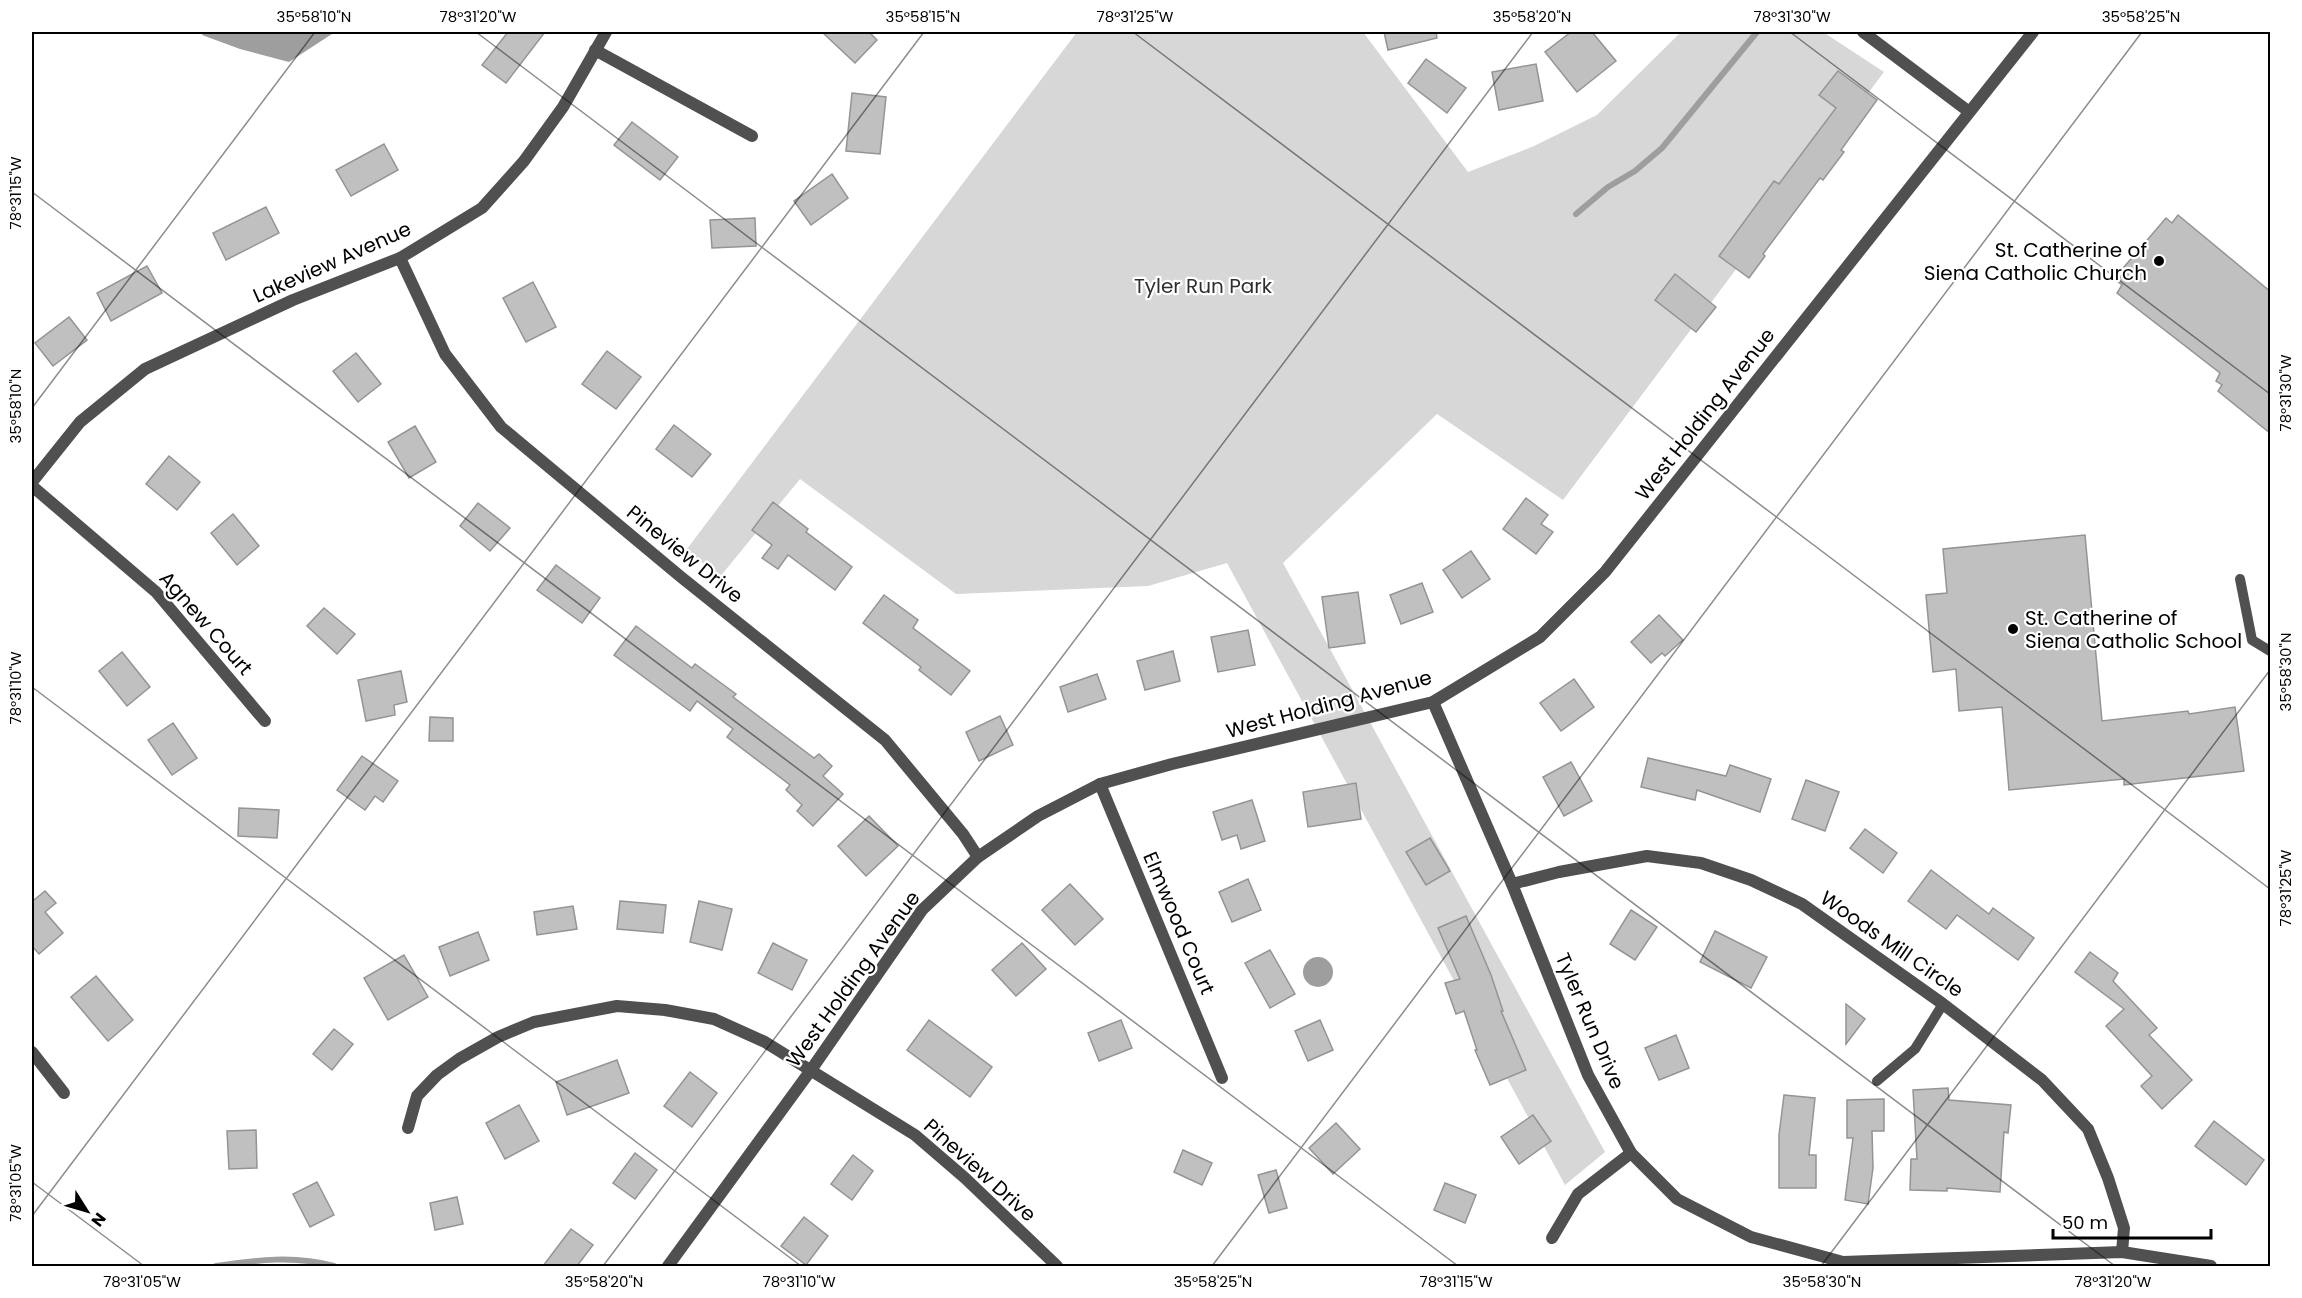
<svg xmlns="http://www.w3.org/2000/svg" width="2302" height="1298" viewBox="0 0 2302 1298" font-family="Poppins,sans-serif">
  <rect width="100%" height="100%" fill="#fff"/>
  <path fill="#d7d7d7" d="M1077,32H1363L1468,172L1534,146L1597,115L1681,32H1823L1884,72L1563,500L1437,414L1283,563L1605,1152L1565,1185L1227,563L1148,586L956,594L800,479L719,578L687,549Z"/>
  <g fill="#9e9e9e">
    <path d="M204,32H335L289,62L240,49L202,35Z"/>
    <circle cx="1318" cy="972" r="15"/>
  </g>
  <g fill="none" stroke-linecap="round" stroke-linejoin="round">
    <g stroke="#9e9e9e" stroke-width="6">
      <path d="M1576,214L1608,187L1635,171L1662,148L1757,32"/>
      <path d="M216,1266C257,1260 294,1255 334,1266"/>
    </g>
  </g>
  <g fill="#c0c0c0" stroke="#949494" stroke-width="1.5">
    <path d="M508,32H545L506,83L482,65Z"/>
    <path d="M822,32H869L877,40L855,63Z"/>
    <path d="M1384,32H1436L1437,38L1388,50Z"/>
    <path d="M1571,32H1592L1616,61L1577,92L1545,52Z"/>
    <path d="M1426,59L1466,88L1447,113L1408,83Z"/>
    <path d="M1536,64L1543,101L1499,110L1492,72Z"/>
    <path d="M1838,71L1877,100L1841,150L1844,152L1823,180L1820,178L1763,254L1765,256L1749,278L1719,256L1774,181L1779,184L1836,108L1819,95Z"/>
    <path d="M852,93L886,97L880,154L846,151Z"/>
    <path d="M632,122L678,157L660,180L614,145Z"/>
    <path d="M384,144L398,170L351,196L336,170Z"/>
    <path d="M832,174L848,198L811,225L794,201Z"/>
    <path d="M266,207L279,233L226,260L213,233Z"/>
    <path d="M2178,215L2271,292V434L2218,391L2222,385L2216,381L2220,373L2117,293L2122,285L2117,281L2125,271L2124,267L2166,218L2172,223Z"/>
    <path d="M755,218L756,246L712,248L710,220Z"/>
    <path d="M147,266L162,293L111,321L97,293Z"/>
    <path d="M1675,274L1716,307L1696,332L1655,300Z"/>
    <path d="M533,282L556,327L526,342L503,298Z"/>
    <path d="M69,317L87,340L53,366L35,343Z"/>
    <path d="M607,351L641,377L616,409L582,384Z"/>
    <path d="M356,353L381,384L358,402L333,371Z"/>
    <path d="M674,425L711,454L692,477L656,449Z"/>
    <path d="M415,426L436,462L409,478L388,442Z"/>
    <path d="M169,456L200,482L177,510L146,484Z"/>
    <path d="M1526,498L1548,515L1541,524L1553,532L1536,554L1503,529Z"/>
    <path d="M773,502L808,529L806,532L852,567L835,590L788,555L778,569L762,558L772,545L752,530Z"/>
    <path d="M478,503L510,528L490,551L460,526Z"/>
    <path d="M233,514L259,546L237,565L211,533Z"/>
    <path d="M2085,535L2102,721L2188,711L2189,714L2235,707L2244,771L2124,785V779L2009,790L2002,707L1959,711L1956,669L1933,672L1926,595L1947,593L1943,549Z"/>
    <path d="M1471,551L1490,579L1462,598L1443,570Z"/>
    <path d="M556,565L600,598L582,623L537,590Z"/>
    <path d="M1422,583L1433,612L1401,624L1390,595Z"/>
    <path d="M1358,592L1365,643L1329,648L1322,597Z"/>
    <path d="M884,595L918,620L913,628L970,671L951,695L919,670L921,667L863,623Z"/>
    <path d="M324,608L355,634L337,654L307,626Z"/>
    <path d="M1659,615L1683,640L1665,656L1662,653L1651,663L1631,642Z"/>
    <path d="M636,626L692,668L695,664L736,694L733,697L814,758L819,754L832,766L823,776L843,794L813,826L797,811L802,805L786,790L790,785L727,737L733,729L697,701L690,711L614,655Z"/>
    <path d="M1248,630L1255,665L1218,672L1211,637Z"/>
    <path d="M1173,651L1180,681L1145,690L1137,661Z"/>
    <path d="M122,652L150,687L127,706L99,671Z"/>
    <path d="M401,671L407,702L394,705L395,715L366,721L358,680Z"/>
    <path d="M1097,674L1106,699L1068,712L1060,687Z"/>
    <path d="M1574,679L1594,707L1561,731L1540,703Z"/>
    <path d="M1000,716L1013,745L979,761L966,732Z"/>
    <path d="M430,717L453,718V741H429Z"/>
    <path d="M173,723L197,758L172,775L148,740Z"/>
    <path d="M362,756L398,781L383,802L375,796L365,810L337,790Z"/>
    <path d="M1648,758L1726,776L1730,765L1771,779L1760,812L1697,790L1695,800L1641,787Z"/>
    <path d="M1571,762L1592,801L1564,816L1543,777Z"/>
    <path d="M1806,780L1839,792L1825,831L1792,819Z"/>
    <path d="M1356,783L1361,819L1308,827L1303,792Z"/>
    <path d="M1252,800L1265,841L1241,849L1237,835L1222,840L1213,812Z"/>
    <path d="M239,808L279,810L277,838L238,836Z"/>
    <path d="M869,816L898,846L866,876L838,846Z"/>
    <path d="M1865,829L1897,853L1883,873L1850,848Z"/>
    <path d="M1430,838L1450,871L1426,885L1406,852Z"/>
    <path d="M1931,870L1989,914L1993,908L2034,938L2018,960L1957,915L1946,929L1908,901Z"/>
    <path d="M1248,879L1261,910L1232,922L1219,892Z"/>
    <path d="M1070,884L1103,919L1075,945L1042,910Z"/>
    <path d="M45,891L56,903L45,912L63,933L39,954L32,946V897L34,900Z"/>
    <path d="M620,901L666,905L663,933L617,929Z"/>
    <path d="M699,901L732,909L722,950L690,942Z"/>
    <path d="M573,906L577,929L537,935L534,912Z"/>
    <path d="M1631,910L1657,927L1635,960L1610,944Z"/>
    <path d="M1466,916L1491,975L1503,1011H1501L1526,1070L1490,1085L1475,1050H1477L1464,1011L1456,1014L1445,983L1460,979L1438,928Z"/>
    <path d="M1715,931L1767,957L1751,988L1700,962Z"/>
    <path d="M478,932L489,960L450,976L439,947Z"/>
    <path d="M773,943L807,960L792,990L758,973Z"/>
    <path d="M1022,943L1046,969L1016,996L992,970Z"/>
    <path d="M1270,950L1295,994L1270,1008L1245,963Z"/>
    <path d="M2090,952L2118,973L2113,981L2157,1028L2149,1035L2192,1080L2162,1109L2141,1086L2152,1076L2106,1026L2124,1009L2075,972Z"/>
    <path d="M404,955L428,997L388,1020L364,978Z"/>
    <path d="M96,976L133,1020L108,1041L71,997Z"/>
    <path d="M1846,1004L1865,1019L1846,1044Z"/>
    <path d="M929,1020L992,1067L970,1097L907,1050Z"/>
    <path d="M1121,1020L1132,1048L1099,1061L1088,1033Z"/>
    <path d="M1320,1020L1333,1050L1308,1061L1295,1031Z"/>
    <path d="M334,1029L353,1044L332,1070L313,1054Z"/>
    <path d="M1676,1035L1689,1068L1659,1080L1645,1048Z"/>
    <path d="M617,1060L629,1093L567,1115L556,1082Z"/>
    <path d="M690,1072L717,1093L692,1127L664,1106Z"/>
    <path d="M1948,1088L1949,1100L2011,1105L2008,1133L2004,1132L2000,1192L1947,1188V1191L1910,1190L1911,1159H1917L1913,1090Z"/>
    <path d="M1784,1095L1815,1098L1809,1155H1816V1188H1779V1135Z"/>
    <path d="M1884,1099V1131H1872L1873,1168L1868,1204L1845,1200L1853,1138H1847V1100Z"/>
    <path d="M519,1105L539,1141L505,1159L486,1123Z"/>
    <path d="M1533,1115L1551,1141L1519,1164L1501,1137Z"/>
    <path d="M2214,1121L2264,1160L2246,1185L2195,1146Z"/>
    <path d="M1336,1123L1360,1149L1333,1174L1309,1148Z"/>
    <path d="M256,1130L257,1168L229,1169L227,1131Z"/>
    <path d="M1183,1150L1212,1163L1202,1185L1174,1172Z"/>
    <path d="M635,1153L657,1170L635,1199L613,1183Z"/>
    <path d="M853,1155L873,1171L852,1200L831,1184Z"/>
    <path d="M1276,1170L1287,1208L1269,1213L1258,1175Z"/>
    <path d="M317,1182L334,1215L310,1227L293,1194Z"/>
    <path d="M1445,1183L1476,1195L1465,1223L1434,1210Z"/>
    <path d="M457,1197L463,1224L435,1230L430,1203Z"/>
    <path d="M804,1217L828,1236L806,1265L781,1246Z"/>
    <path d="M571,1229L593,1245L577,1266H543Z"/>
  </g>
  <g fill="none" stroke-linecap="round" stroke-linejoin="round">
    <g stroke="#505050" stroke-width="10">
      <path d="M2240,579L2252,640L2270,651"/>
      <path d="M1877,1081L1915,1049L1943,1004"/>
    </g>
    <g stroke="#505050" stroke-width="12">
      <path d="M1863,32L1968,111"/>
      <path d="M595,50L752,136"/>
      <path d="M400,258L445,354L501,427L681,577L885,740L963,834L978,857"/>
      <path d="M32,482L80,422L145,369L293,300L400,258L482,208L524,161L563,107L606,32"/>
      <path d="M32,486L156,592L265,721"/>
      <path d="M1433,702L1512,884L1588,1075L1631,1153L1677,1199L1751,1237L1843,1262L2122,1252L2211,1266"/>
      <path d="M1100,784L1222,1078"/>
      <path d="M1512,884L1559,872L1647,856L1701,863L1751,880L1802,904L1943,1004L2042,1080L2088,1129L2108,1178L2124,1228L2122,1252"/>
      <path d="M32,1052L64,1093"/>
      <path d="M408,1128L417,1096L437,1075L459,1059L498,1037L534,1022L617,1006L665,1010L714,1019L765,1042L915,1135L965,1178L1057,1266"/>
      <path d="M1552,1238L1578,1194L1631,1153"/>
      <path d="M668,1266L811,1070L922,910L978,857L1038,816L1100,784L1172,764L1433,702L1540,637L1605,572L2033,32"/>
    </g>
  </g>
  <path fill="none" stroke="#000" stroke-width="1.5" stroke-opacity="0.45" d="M476,32L2115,1266M1133,32L2270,889M1790,32L2270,394M32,192L1458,1266M32,408L315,32M32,687L801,1266M32,1182L144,1266M32,1216L924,32M603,1266L1533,32M1212,1266L2142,32M1821,1266L2270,670"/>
  <g fill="#000" stroke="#fff" stroke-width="2">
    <circle cx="2159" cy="261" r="6"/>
    <circle cx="2013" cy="629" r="6"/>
  </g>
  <g text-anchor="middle" stroke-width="4.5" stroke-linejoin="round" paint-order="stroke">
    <g font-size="20" fill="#000" stroke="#fff" text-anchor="end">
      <text x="2147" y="257">St. Catherine of<tspan x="2147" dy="23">Siena Catholic Church</tspan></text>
      <text x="2025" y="625" text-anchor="start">St. Catherine of<tspan x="2025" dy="23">Siena Catholic School</tspan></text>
    </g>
    <g font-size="20" fill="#000" stroke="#fff">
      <text transform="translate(332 262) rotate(-24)" y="7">Lakeview Avenue</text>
      <text transform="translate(1705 414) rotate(-52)" y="7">West Holding Avenue</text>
      <text transform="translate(685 554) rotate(39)" y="7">Pineview Drive</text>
      <text transform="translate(206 623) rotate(49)" y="7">Agnew Court</text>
      <text transform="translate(1329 704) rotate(-15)" y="7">West Holding Avenue</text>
      <text transform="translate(1179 923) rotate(67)" y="7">Elmwood Court</text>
      <text transform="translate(1892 944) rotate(35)" y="7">Woods Mill Circle</text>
      <text transform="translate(853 979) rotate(-54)" y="7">West Holding Avenue</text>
      <text transform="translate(1590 1021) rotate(67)" y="7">Tyler Run Drive</text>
      <text transform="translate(980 1170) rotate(42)" y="7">Pineview Drive</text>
    </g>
    <g font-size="20" fill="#2e2e2e" stroke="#fff">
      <text x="1203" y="293">Tyler Run Park</text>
    </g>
  </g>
  <rect width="2302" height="1298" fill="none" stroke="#ffffff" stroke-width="66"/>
  <g transform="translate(87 1211) rotate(127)" stroke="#ffffff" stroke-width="4.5" paint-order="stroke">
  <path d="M0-4.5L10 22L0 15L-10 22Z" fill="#000000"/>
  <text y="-9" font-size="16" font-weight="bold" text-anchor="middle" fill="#000000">N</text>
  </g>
  <path d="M2053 1229v9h158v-9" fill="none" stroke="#000000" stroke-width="3"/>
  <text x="2062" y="1229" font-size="18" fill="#000000" stroke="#ffffff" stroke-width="4.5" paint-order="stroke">50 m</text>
  <rect x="33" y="33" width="2236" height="1232" fill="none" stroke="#000" stroke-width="2"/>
  <g font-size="15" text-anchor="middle" fill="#000">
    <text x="314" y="22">35°58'10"N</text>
    <text x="478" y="22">78°31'20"W</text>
    <text x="923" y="22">35°58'15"N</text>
    <text x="1135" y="22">78°31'25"W</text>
    <text x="1532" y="22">35°58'20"N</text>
    <text x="1792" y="22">78°31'30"W</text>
    <text x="2141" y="22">35°58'25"N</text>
    <text transform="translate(16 193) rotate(-90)" y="5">78°31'15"W</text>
    <text transform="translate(2286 393) rotate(-90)" y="5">78°31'30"W</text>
    <text transform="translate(16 406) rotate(-90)" y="5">35°58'10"N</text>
    <text transform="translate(2286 672) rotate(-90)" y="5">35°58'30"N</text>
    <text transform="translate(16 688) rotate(-90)" y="5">78°31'10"W</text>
    <text transform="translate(2286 888) rotate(-90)" y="5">78°31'25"W</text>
    <text transform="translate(16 1183) rotate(-90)" y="5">78°31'05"W</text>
    <text x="142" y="1287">78°31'05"W</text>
    <text x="604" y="1287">35°58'20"N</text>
    <text x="799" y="1287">78°31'10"W</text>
    <text x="1213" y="1287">35°58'25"N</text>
    <text x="1456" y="1287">78°31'15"W</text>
    <text x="1822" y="1287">35°58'30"N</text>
    <text x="2113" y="1287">78°31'20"W</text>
  </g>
</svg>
